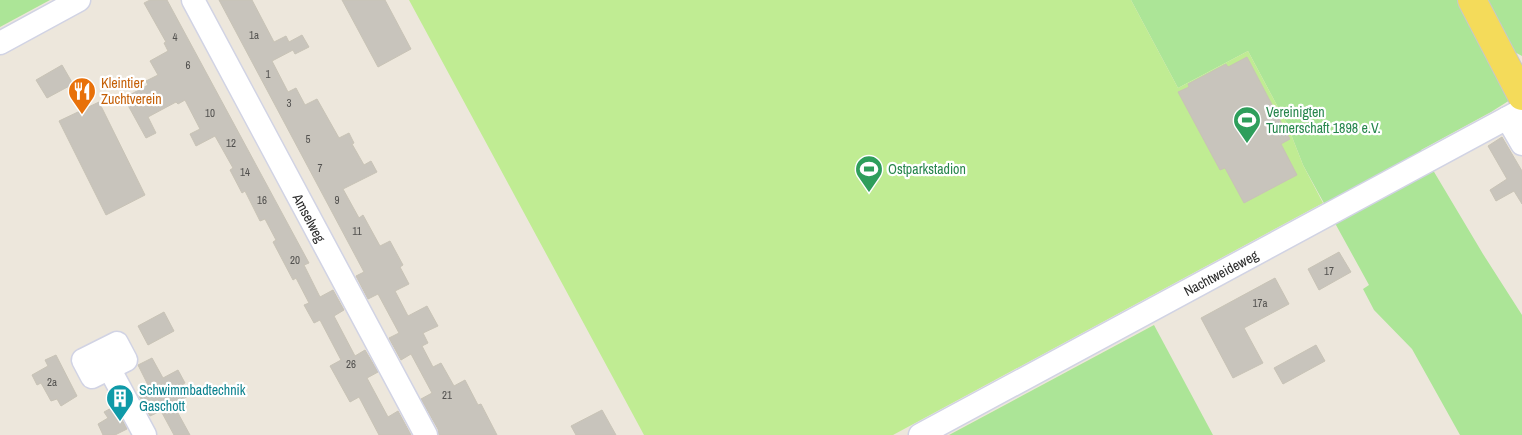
<svg xmlns="http://www.w3.org/2000/svg" width="1522" height="435" viewBox="0 0 1522 435" font-family="'Archivo Narrow',sans-serif">
  <rect width="100%" height="100%" fill="#ede7dc"/>
  <g fill="#ace597">
    <path d="M0,0H50L0,27Z"/>
    <path d="M1131,0H1459L1510,100L1491,112L1421,150L1483,254L1522,315V435H1460L1412,349L1374,310L1363,289L1369,285L1303,165L1287,124L1248,51L1178,88Z"/>
    <path d="M1486,0H1522V56L1511,50Z"/>
    <path d="M1154,325L1213,435H949Z"/>
  </g>
  <path fill="#c0ec93" d="M409,0H1131L1178,88L1248,51L1287,124L1303,165L1323,203L893,435H644Z"/>
  <g fill="#c8c4bc" stroke="#c8c3b6">
    <path d="M150,0H167L309,263L304,265L320,297L333,290L344,310L334,316L355,356L365,350L378,372L367,378L388,417L398,411L411,435H379L359,397L350,402L330,366L341,360L320,320L314,323L304,305L309,303L296,278L293,280L273,242L276,240L265,219L260,221L245,191L242,193L230,170L233,168L215,136L196,146L190,134L200,129L185,100L178,104L176,102L148,117L156,133L146,138L124,98L148,85L146,81L158,75L150,61L168,51L164,43L166,42L144,3Z"/>
    <path d="M219,0H252L274,42L286,36L289,42L302,35L309,47L295,54L293,50L272,61L288,92L296,88L305,105L317,99L339,138L349,133L354,143L352,144L364,165L371,161L377,172L343,189L359,218L363,215L380,246L390,241L403,265L400,267L409,284L395,291L408,316L427,306L438,326L423,333L428,343L422,346L433,367L441,363L454,386L465,380L478,405L481,404L497,435H439L438,429L421,399L432,393L411,354L401,360L389,338L399,333L378,294L368,299L356,276L364,272Z"/>
    <path d="M342,0H385L411,49L378,67Z"/>
    <path d="M1247,57L1290,139L1281,144L1297,175L1244,203L1225,168L1220,170L1178,92L1189,87L1188,84L1226,64L1228,67Z"/>
    <path d="M62,65L73,84L47,98L36,80Z"/>
    <path d="M99,102L145,195L106,215L59,121Z"/>
    <path d="M1502,137L1522,171V204L1514,191L1496,201L1490,190L1507,179L1488,146Z"/>
    <path d="M1339,252L1351,272L1319,290L1308,269Z"/>
    <path d="M1275,278L1289,304L1244,328L1263,363L1233,378L1201,318Z"/>
    <path d="M164,312L174,331L148,345L138,326Z"/>
    <path d="M1316,345L1325,361L1283,384L1274,368Z"/>
    <path d="M56,355L77,396L61,406L57,399L51,401L41,383L37,385L32,375L48,366L45,360Z"/>
    <path d="M152,358L163,378L178,370L185,383L183,384L190,395L173,404L190,435H174L161,411L150,416L138,394L149,387L138,365Z"/>
    <path d="M115,406L127,429L115,435H103L98,424L108,418L104,412Z"/>
    <path d="M602,410L616,435H576L571,426Z"/>
  </g>
  <g fill="none" stroke-linecap="round" stroke-linejoin="round">
    <g stroke="#d1d3e4" stroke-width="25">
      <g id="minor">
        <path d="M193,0L426,435"/>
        <path d="M0,43L79,0"/>
        <path d="M1507,118L1522,144"/>
        <path d="M117,343L126,360L92,377L83,360Z"/>
        <path d="M109,368L145,435"/>
        <path d="M920,435L1522,110"/>
      </g>
    </g>
    <g stroke="#c8c8c8" stroke-width="30">
      <path id="major" d="M1472,0L1522,96"/>
    </g>
    <use href="#minor" stroke="#fff" stroke-width="22"/>
    <use href="#major" stroke="#f4db5a" stroke-width="28"/>
  </g>
  <defs>
    <g id="restaurant-pin" transform="scale(1.4375)"><path d="M0 17L-7.5 6A9.5 9.5 0 1 1 7.5 6Z" fill="#e8710a" stroke="#fff"/><path d="M-5-6h1v4h1v-4h1v4h1v-4h1v5L-1.5 .5V6h-2V.5L-5-1ZM5-6V6H3V1.5H1.5Q1.5-4 5-6Z" fill="#fff"/></g>
    <g id="stadium-pin" transform="scale(1.4375)"><path d="M0 17L-7.5 6A9.5 9.5 0 1 1 7.5 6Z" fill="#2e9e5b" stroke="#fff"/><path d="M0-5a6.5 5 0 1 0 0 10a6.5 5 0 1 0 0-10ZM-3.5-1.8h7v3.6h-7Z" fill="#fff"/></g>
    <g id="building-pin" transform="scale(1.4375)"><path d="M0 17L-7.5 6A9.5 9.5 0 1 1 7.5 6Z" fill="#0f9aa8" stroke="#fff"/><path d="M-4-6H4V6H1V3H-1V6H-4ZM-2.5-4.3h1.7v1.8h-1.7ZM.8-4.3h1.7v1.8H.8ZM-2.5-1h1.7V.8h-1.7ZM.8-1h1.7V.8H.8Z" fill="#fff"/></g>
  </defs>
  <g fill-rule="evenodd">
    <use href="#restaurant-pin" x="82" y="91"/>
    <use href="#stadium-pin" x="1247" y="120"/>
    <use href="#stadium-pin" x="869" y="169"/>
    <use href="#building-pin" x="120" y="398"/>
  </g>
  <g text-anchor="middle" stroke-width="4.5" stroke-linejoin="round" paint-order="stroke">
    <g font-size="11" fill="#52514f">
      <text x="254" y="39">1a</text>
      <text x="175" y="41">4</text>
      <text x="188" y="69">6</text>
      <text x="268" y="78">1</text>
      <text x="289" y="107">3</text>
      <text x="210" y="117">10</text>
      <text x="308" y="143">5</text>
      <text x="231" y="147">12</text>
      <text x="320" y="172">7</text>
      <text x="245" y="176">14</text>
      <text x="262" y="204">16</text>
      <text x="337" y="204">9</text>
      <text x="357" y="235">11</text>
      <text x="295" y="264">20</text>
      <text x="1329" y="275">17</text>
      <text x="1260" y="307">17a</text>
      <text x="351" y="368">26</text>
      <text x="52" y="386">2a</text>
      <text x="447" y="399">21</text>
    </g>
    <g font-size="14" fill="#c56008" stroke="#fff" text-anchor="start">
      <text x="101" y="88">Kleintier<tspan x="101" dy="16">Zuchtverein</tspan></text>
    </g>
    <g font-size="14" fill="#27864d" stroke="#fff" text-anchor="start">
      <text x="1266" y="117">Vereinigten<tspan x="1266" dy="16">Turnerschaft 1898 e.V.</tspan></text>
      <text x="888" y="174">Ostparkstadion</text>
    </g>
    <g font-size="14" fill="#2b2b2b" stroke="#fff">
      <text transform="translate(309 218) rotate(62)" y="5">Amselweg</text>
      <text transform="translate(1221 273) rotate(-28)" y="5">Nachtweideweg</text>
    </g>
    <g font-size="14" fill="#0d838f" stroke="#fff" text-anchor="start">
      <text x="139" y="395">Schwimmbadtechnik<tspan x="139" dy="16">Gaschott</tspan></text>
    </g>
  </g>
</svg>
